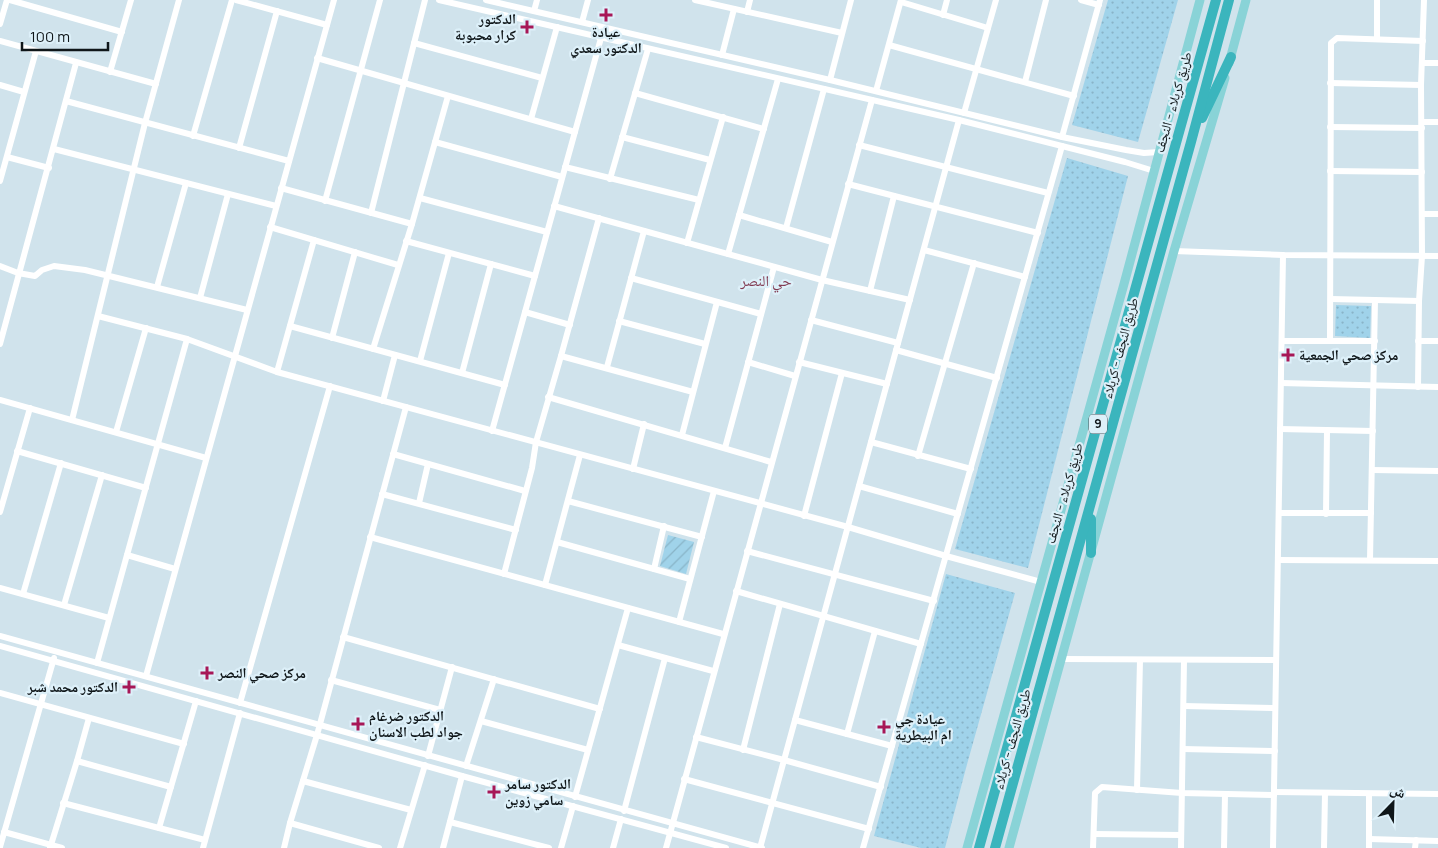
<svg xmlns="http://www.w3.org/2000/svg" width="1438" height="848" viewBox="0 0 1438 848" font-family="Manrope,'Noto Naskh Arabic',sans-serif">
  <defs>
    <pattern id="grass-dots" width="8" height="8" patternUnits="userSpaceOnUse" patternTransform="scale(1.25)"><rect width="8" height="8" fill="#a0d3ea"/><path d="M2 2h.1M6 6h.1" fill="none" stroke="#89b4c8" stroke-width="1.8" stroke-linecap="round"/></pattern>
    <pattern id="garden-furrows" width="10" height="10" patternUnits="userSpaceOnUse" patternTransform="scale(1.25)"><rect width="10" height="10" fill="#a0d3ea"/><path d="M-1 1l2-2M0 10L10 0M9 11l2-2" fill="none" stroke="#89b4c8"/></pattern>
  </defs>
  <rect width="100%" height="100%" fill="#d0e3ec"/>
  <g fill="url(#grass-dots)">
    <path d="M1108,0H1178L1138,142L1072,125Z"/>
    <path d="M1067,158L1128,176L1028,568L955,549Z"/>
    <path d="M1336,305L1371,306L1370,338L1335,336Z"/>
    <path d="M946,574L1015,593L966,768L945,848H921L874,836Z"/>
  </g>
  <path fill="url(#garden-furrows)" d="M668,535L694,542L686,574L660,566Z"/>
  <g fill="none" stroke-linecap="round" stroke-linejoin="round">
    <g stroke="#fff" stroke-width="6">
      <path d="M10,0L122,32"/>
      <path d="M236,0L327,25"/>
      <path d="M439,0L959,120L1125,162L1154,171"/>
      <path d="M486,0L830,80L1062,137L1126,150L1144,153L1159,152"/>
      <path d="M695,0L842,33"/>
      <path d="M1081,0L1099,5"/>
      <path d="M901,2L988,28"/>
      <path d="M534,11L537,0"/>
      <path d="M747,12L750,0"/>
      <path d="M943,15L947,0"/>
      <path d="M582,22L588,0"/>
      <path d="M0,24L7,0"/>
      <path d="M1377,39V0"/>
      <path d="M0,41L156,84"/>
      <path d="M414,43L542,78"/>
      <path d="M889,45L1074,96"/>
      <path d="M722,55L734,9"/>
      <path d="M317,58L575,132"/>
      <path d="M1422,63H1438"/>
      <path d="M110,72L131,0"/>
      <path d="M830,80L851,0"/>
      <path d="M1025,82L1046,0"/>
      <path d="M1330,83L1421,85"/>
      <path d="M0,85L24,92"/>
      <path d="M876,91L901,0"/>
      <path d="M635,93L764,129"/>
      <path d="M66,101L289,161"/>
      <path d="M964,113L996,0"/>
      <path d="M531,119L557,27"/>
      <path d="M1422,122H1438"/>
      <path d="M1330,127L1422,128"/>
      <path d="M193,136L232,0"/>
      <path d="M622,137L710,160"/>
      <path d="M1062,137L1100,0"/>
      <path d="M435,142L562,177"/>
      <path d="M859,145L1048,193"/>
      <path d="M239,148L277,11"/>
      <path d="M54,149L276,206"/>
      <path d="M7,157L49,168"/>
      <path d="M565,167L699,200"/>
      <path d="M1330,171L1422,172"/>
      <path d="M610,179L648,49"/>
      <path d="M0,181L36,51"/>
      <path d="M848,184L1038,233"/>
      <path d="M281,188L412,224"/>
      <path d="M420,198L547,232"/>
      <path d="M325,201L380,0"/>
      <path d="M554,206L822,280L910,300"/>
      <path d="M371,213L425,0"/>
      <path d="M1422,214H1438"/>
      <path d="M739,215L832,242"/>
      <path d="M270,227L398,265"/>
      <path d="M786,228L824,89"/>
      <path d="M406,241L535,276"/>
      <path d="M687,243L723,117"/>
      <path d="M924,250L1025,277"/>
      <path d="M1174,251L1283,255L1438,256"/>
      <path d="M728,254L778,79"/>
      <path d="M0,266L18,273L35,276L42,270L54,266L85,270L247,310"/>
      <path d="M631,278L761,314"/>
      <path d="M157,287L186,183"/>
      <path d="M870,291L894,196"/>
      <path d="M200,298L228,194"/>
      <path d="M1331,299L1419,301"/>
      <path d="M525,312L570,325"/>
      <path d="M98,316L187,339L277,372L848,527L946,556L1041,582"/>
      <path d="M811,320L898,343"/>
      <path d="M619,321L705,344"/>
      <path d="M290,326L505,385"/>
      <path d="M332,338L355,252"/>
      <path d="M1330,340L1331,43L1337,38L1423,41"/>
      <path d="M1282,341H1375"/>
      <path d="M1418,341H1438"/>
      <path d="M0,344L76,63"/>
      <path d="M373,349L412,224L448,96"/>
      <path d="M896,350L997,378"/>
      <path d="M561,356L693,392"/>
      <path d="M420,361L449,253"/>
      <path d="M748,362L795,376"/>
      <path d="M799,362L887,384"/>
      <path d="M607,367L644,231"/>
      <path d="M277,372L314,240"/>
      <path d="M462,373L491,264"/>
      <path d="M1281,383L1438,387"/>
      <path d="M1418,387L1419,301L1422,256L1421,85L1424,0"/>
      <path d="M548,397L771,462"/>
      <path d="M0,400L206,458"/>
      <path d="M383,401L395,355"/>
      <path d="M72,420L145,123L179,0"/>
      <path d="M1280,429L1373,431"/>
      <path d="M492,431L601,38"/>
      <path d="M116,432L146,328"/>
      <path d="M682,435L717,302"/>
      <path d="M871,442L971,469"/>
      <path d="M725,448L774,267"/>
      <path d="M17,451L146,488"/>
      <path d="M393,454L525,491"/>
      <path d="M918,456L974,263"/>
      <path d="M633,469L644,424"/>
      <path d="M1372,470L1438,471"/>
      <path d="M859,486L958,514"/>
      <path d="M382,494L516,530"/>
      <path d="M568,501L702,537"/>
      <path d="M419,503L428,464"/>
      <path d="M0,512L30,408"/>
      <path d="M1279,513H1371"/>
      <path d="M1326,514L1327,431"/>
      <path d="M804,516L842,373"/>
      <path d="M370,537L723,634"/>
      <path d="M557,542L690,579"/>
      <path d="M747,551L934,601"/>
      <path d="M127,555L175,569"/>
      <path d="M1278,560L1438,561"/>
      <path d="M1370,560L1375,300"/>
      <path d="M654,569L664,526"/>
      <path d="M504,574L532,468L536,442L561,356L599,218"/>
      <path d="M545,585L580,455"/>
      <path d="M0,588L109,618"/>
      <path d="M736,591L921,644"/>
      <path d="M23,594L61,463"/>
      <path d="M64,605L102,475"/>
      <path d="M679,622L714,491"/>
      <path d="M0,636L762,848"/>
      <path d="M343,637L600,709"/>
      <path d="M618,645L713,671"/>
      <path d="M0,646L462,776L726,848"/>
      <path d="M1062,659L1276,660"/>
      <path d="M97,663L187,339"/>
      <path d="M146,676L334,0"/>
      <path d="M331,680L440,710"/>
      <path d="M0,693L184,744"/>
      <path d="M240,703L330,386"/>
      <path d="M1184,706L1275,708"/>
      <path d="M795,720L892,746"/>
      <path d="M481,721L588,750"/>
      <path d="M847,734L875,631"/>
      <path d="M696,737L784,760L881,787"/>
      <path d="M1183,749L1275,751"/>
      <path d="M743,750L780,604"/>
      <path d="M428,756L452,667"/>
      <path d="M77,761L171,787"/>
      <path d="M466,766L494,679"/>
      <path d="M684,779L869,829"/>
      <path d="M303,781L411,810"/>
      <path d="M1137,790L1140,660"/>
      <path d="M1274,792L1438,794"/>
      <path d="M1369,795V848"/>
      <path d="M575,797L628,608"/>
      <path d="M63,803L205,840"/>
      <path d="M624,811L665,658"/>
      <path d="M450,822L549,848"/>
      <path d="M290,823L379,848"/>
      <path d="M159,828L196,701"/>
      <path d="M4,832L62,848"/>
      <path d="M1094,834L1181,835"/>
      <path d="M1369,839L1438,841"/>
      <path d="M0,847L54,658"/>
      <path d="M50,848L77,761L89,718"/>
      <path d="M203,848L240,713"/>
      <path d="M284,848L290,823L317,735L406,407"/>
      <path d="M400,848L425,765"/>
      <path d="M443,848L462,776"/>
      <path d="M561,848L573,806"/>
      <path d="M613,848L621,819"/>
      <path d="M666,848L872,100"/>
      <path d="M760,848L959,120"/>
      <path d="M863,848L1062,146"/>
      <path d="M1093,848L1095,793L1102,787L1182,793L1274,795"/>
      <path d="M1181,848L1184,660"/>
      <path d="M1224,848L1225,794"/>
      <path d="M1273,848L1283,255"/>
      <path d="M1324,848L1325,793"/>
      <path d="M1415,848L1416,840"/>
    </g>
    <g stroke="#89d3d7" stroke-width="9">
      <path d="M1229,63L1246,0"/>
      <path d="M967,848L1124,284L1200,0"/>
      <path d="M1009,848L1174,251L1225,78"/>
    </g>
    <g stroke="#3bb5bd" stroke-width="10">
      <path d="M1202,118L1231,57"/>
      <path d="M1091,553V519"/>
      <path d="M979,848L1216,0"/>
      <path d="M995,848L1191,142L1229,0"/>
    </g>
  </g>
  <g fill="#a71757" stroke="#ddf0f9" stroke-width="2">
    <path d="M603.5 7.5h5v5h5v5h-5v5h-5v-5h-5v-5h5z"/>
    <path d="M524.5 19.5h5v5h5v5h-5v5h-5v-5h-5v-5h5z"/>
    <path d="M1285.5 347.5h5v5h5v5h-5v5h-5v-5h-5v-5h5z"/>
    <path d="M204.5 665.5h5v5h5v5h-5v5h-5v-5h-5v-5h5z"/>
    <path d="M126.5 679.5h5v5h5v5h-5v5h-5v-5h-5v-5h5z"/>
    <path d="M355.5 716.5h5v5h5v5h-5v5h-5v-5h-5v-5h5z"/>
    <path d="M881.5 719.5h5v5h5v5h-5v5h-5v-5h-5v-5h5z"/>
    <path d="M491.5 784.5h5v5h5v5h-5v5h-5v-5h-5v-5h5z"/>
  </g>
  <g text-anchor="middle" stroke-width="4.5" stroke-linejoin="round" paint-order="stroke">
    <rect fill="#ddf0f9" stroke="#4d575c" stroke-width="1" x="1089" y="414.5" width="18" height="19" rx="4"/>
    <g font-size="12" font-weight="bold" fill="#0f1619">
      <text x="1098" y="428">9</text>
    </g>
    <g font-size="14" font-weight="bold" fill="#0f1619" stroke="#ddf0f9" text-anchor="start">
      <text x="516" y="24" text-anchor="end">الدكتور<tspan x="516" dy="16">كرار محبوبة</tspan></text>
      <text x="606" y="37" text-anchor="middle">عيادة<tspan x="606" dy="16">الدكتور سعدي</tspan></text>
      <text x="1299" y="360">مركز صحي الجمعية</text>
      <text x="218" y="678">مركز صحي النصر</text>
      <text x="118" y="692" text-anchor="end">الدكتور محمد شبر</text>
      <text x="369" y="721">الدكتور ضرغام<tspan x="369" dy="16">جواد لطب الاسنان</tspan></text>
      <text x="895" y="724">عيادة جي<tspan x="895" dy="16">ام البيطرية</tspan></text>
      <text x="505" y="789">الدكتور سامر<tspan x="505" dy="16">سامي زوين</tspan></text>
    </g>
    <g font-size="14" fill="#0f1619" stroke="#ddf0f9">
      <text transform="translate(1173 102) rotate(-74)" y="5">طريق کربلاء - النجف</text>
      <text transform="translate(1120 348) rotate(-75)" y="5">طريق النجف - کربلاء</text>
      <text transform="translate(1064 493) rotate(-74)" y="5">طريق کربلاء - النجف</text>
      <text transform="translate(1012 739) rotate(-74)" y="5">طريق النجف - کربلاء</text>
    </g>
    <g font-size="15" fill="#823b52" stroke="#ddf0f9">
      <text x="766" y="286">حي النصر</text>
    </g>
  </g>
  <g transform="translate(1393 803) rotate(23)" stroke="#ddf0f9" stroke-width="4" paint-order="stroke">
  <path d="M0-4L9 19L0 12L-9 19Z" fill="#0f1619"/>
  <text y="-8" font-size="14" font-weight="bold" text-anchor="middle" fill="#0f1619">ش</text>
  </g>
  <path d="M22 42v8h86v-8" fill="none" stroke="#0f1619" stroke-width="2.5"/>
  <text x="30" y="42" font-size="15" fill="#0f1619" stroke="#ddf0f9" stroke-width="4" paint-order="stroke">100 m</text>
</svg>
